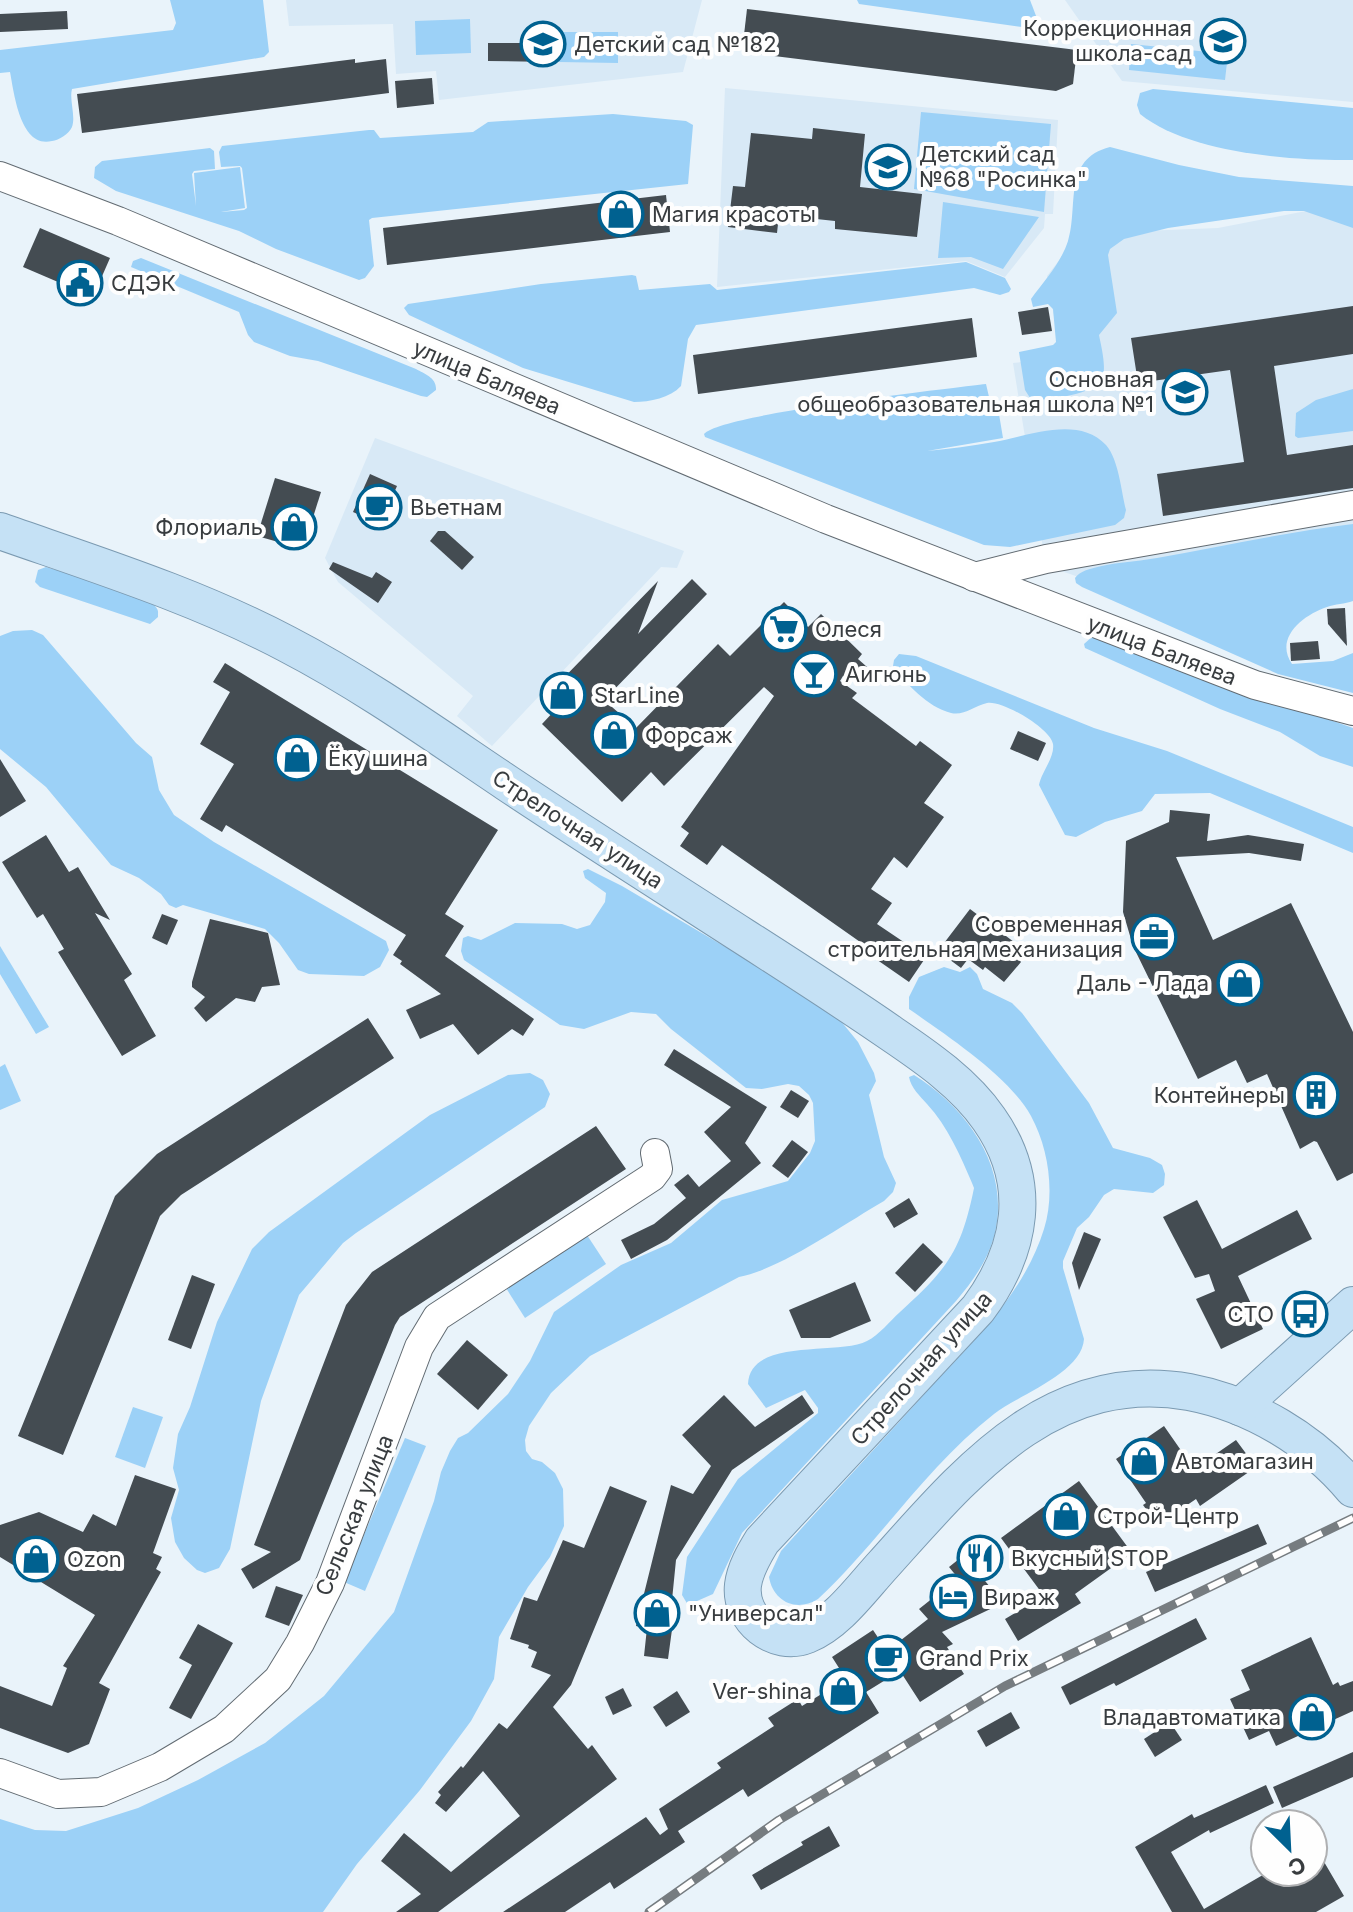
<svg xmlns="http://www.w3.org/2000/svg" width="1353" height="1912" viewBox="0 0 1353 1912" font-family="Inter,sans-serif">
  <rect width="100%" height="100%" fill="#e9f3fa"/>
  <g fill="#d8e9f6">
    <path d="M286,0H702L683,72L439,100L436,71L396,74L393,24L289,26Z"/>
    <path d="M1065,0H1353V102L1122,81Z"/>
    <path d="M725,88L1058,120L1053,214H1045L1044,228L1005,277L966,261L717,287Z"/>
    <path d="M1353,202V583L1184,614L1050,567L1043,548L1013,363L1061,357L1047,276L1067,250L1142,231L1218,228Z"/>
    <path d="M375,438L684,551L677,568L661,567L492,746L457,716L473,696L338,582L325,558Z"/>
  </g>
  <g fill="#9cd1f7">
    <path d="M170,0H263L269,52L264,57L72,89C69,100 76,116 72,127C69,134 59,140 52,141C20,149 14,92 10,72L0,73V50L173,30L176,23Z"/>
    <path d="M857,0H1030L1038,21L1035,24L1022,27L859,4Z"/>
    <path d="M470,19L471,53L416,55L415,21Z"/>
    <path d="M559,32H618V63L559,62Z"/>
    <path d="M1131,44L1228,54L1225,80L1129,70Z"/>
    <path d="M1153,89L1353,108V160C1292,161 1188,153 1140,114L1137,105L1140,93Z"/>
    <path d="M921,112L1051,124L1044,212L914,189Z"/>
    <path d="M613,114L686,121L693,125L688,184L372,218L369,220L374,266L365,278L359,280L276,249L239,231L116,191L94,178L95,167L102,161L210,148L214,151L215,169L194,171L192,174L196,206L194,173L240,167L245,208L221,212L244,210L247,208L242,168L240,166L221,167L219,152L222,146L369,130H374L380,138L473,132L488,122Z"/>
    <path d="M1110,147L1179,165L1239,177L1353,186V228L1304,211H1284L1168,228L1124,239L1110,249L1108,255L1117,313L1099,335C1101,346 1107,368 1102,379C1095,395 1048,399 1032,401L1025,390L1019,352L1053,345L1056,342L1053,309L1048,304L1033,307L1031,299C1044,281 1061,263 1068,241C1079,206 1062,159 1110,147Z"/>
    <path d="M943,202L1039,217L1003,269L971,257L938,258Z"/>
    <path d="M141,258L416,369C425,374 437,378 436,390L427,397L421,396L318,361L290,356L254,342L248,335L239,312L131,267L133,261Z"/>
    <path d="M966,262L1005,278L1011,289L1009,292L1000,295L974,288L696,325L688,339L681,386C670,398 650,402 634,402L523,368L409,315L404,308L408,304L541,284L632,275L636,276L639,290L710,284L717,290Z"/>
    <path d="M986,384L993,414H999L1003,438L927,451C949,449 972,446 994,442C1028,436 1078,415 1106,445C1119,460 1121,491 1126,510L1124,518L1115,525L1010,547L984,545L705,437L704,434C721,414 945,389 986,384Z"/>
    <path d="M1353,389V431L1298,438L1295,436L1296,413L1316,400Z"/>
    <path d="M1353,524V601C1345,604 1335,604 1327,607C1303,615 1274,638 1292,664L1333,661L1353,653V693L1278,674L1082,587L1076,583L1075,578C1079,573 1083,571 1090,569C1112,562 1135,562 1157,558C1223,546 1287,532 1353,524Z"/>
    <path d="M46,567C69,574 140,590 154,605C159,610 158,611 158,617L150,624L144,622L40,587L35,582L38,570Z"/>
    <path d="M32,630L43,635L136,743L152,757L159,790L174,815L214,842L386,941L389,950L380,967L364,976L309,974L298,970L279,943L265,929L183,905L176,908L169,905L161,894L139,878L111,865L46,787L0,749V636L13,631Z"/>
    <path d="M1093,636L1353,728V767L1320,756L1280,732L1220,709L1085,648L1084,644Z"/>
    <path d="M899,654L916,656L1094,728L1167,751L1353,827V853L1210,793L1155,794L1142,811L1105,822L1076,837L1065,835L1039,785C1041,773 1055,757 1053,744C1050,728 1002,700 987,703C974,706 964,716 951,713C926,706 908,685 893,666L894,660Z"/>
    <path d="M588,869L622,886L766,971L840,1020L858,1042L874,1073L876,1081L869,1095L884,1157L896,1183L893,1192L884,1201C844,1224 781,1269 739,1277L590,1356L551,1393L529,1426L525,1440L526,1451L532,1459L542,1462L555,1473L563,1489L564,1526L550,1557L528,1587L499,1637L494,1679L471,1721L420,1790L357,1864L323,1912H0V1819L35,1830L66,1831L138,1808L198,1780L265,1743L324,1696L394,1612L434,1501L441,1472L450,1451L458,1438L468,1433L508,1394L530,1361L554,1312L621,1265L671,1243L722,1200L788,1181L810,1153L815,1141L813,1103L809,1095L799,1086L788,1084L762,1089L746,1088L671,1029L656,1014L631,1012L584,1029L560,1025L464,960L461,951L463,938L468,936L481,940L515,923L562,924L577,929L590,925L605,902L606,893L585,878L583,871Z"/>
    <path d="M0,946L49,1027L36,1034L0,974Z"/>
    <path d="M944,967L960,972L970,967L977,974L983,989L1012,1003L1022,1013L1089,1103L1113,1148L1150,1158L1162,1165L1165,1174L1164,1185L1153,1193L1114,1189L1104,1195L1089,1217L1077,1228L1063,1261V1268L1084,1339C1082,1373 1020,1394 994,1414C926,1467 880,1541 818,1599C796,1613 773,1601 769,1577L781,1551C827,1500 874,1450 920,1399C967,1347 1023,1297 1044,1229C1055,1194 1049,1149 1031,1116C1010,1077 946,1035 909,1009V997L919,977Z"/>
    <path d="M5,1064L21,1101L0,1110V1067Z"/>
    <path d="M530,1073L543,1080L550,1094L545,1107L356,1233L343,1243L299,1295L261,1401L230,1549L219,1568L205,1573L197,1570L184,1558L175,1542L171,1518L179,1490L173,1468L178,1434L190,1407L217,1322L252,1249L269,1232L430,1115L508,1075Z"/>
    <path d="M914,1075C968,1109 1012,1169 994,1237C987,1262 972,1282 956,1301L742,1533L713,1594L688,1605L682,1595L687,1557L738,1479L818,1413V1408L805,1390L766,1408L748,1384C750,1337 838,1356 867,1341C879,1335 890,1321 900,1312C947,1269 961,1252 974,1188L972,1183C960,1155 948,1127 927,1104C920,1096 911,1088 909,1077Z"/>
    <path d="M587,1235L606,1264L525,1318L506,1288Z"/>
    <path d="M133,1407L163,1417L145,1468L115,1457Z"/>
    <path d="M405,1438L426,1446L365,1591L344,1582Z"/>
  </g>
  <g fill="#444c52">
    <path d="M747,9L1077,50L1073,84L1056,91L742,52Z"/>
    <path d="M67,11L68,29L0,32V14Z"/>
    <path d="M488,43H550L551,62L488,61Z"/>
    <path d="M355,59V63L386,59L389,93L82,133L77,94Z"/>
    <path d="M432,78L434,104L397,108L395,81Z"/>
    <path d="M813,128L865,134L860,187L922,194L917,237L835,229V221L779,215L777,233L728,227L733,186L745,187L751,133L812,139Z"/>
    <path d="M666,195L670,232L387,265L383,228Z"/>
    <path d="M40,228L110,258L93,297L23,267Z"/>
    <path d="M1353,306V354L1274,366L1287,455L1353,445V488L1163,516L1157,474L1244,462L1230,370L1138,383L1131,338Z"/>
    <path d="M1048,307L1052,331L1022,335L1018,312Z"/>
    <path d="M972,318L977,357L698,394L693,355Z"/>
    <path d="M370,474L397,486L380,524L353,512Z"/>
    <path d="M275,478L321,492L303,549L257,536Z"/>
    <path d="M438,531H445L474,557L462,570L430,541Z"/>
    <path d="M333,562L372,578L376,572L392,582L378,603L329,569Z"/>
    <path d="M692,579L707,594L604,700L636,728L718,644L730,656L784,602L808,627L821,614L862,654L858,659L875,674L865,685L843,676L840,681L857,693L852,698L916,746L920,741L952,765L924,803L944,817L907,868L894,857L871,889L892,903L877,924L926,957L909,982L860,948L863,944L722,845L707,865L680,846L689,833L681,827L774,696L764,687L664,786L651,772L622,802L542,724L557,708L545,697L658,581L638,634Z"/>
    <path d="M1345,608L1347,646L1328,624L1327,609Z"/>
    <path d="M1318,641L1320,659L1291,661L1290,643Z"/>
    <path d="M225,663L498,830L445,914L464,926L445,956L534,1019L523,1036L512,1029L478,1055L453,1024L420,1039L406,1010L441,994L400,964L402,961L393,955L406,935L226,825L222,832L200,819L234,764L200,744L230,692L213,682Z"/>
    <path d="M1018,731L1046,743L1038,761L1010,749Z"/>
    <path d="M0,759L26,801L0,817Z"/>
    <path d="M1170,810L1210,814L1207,841L1248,835L1304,844L1301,861L1249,853L1176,857L1213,940L1291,903L1353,1032V1173L1337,1181L1317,1142L1314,1141L1300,1149L1267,1074L1247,1083L1236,1060L1198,1079L1133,946L1123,912L1126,841L1169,822Z"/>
    <path d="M46,835L69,872L78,867L110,920L95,913L132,974L124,980L156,1036L122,1056L58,952L64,949L43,914L37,918L2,862Z"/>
    <path d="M970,909L1018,945L1012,951L1021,962L1004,982L985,967L983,970L968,959L961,968L938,951Z"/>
    <path d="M162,914L178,920L167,945L152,938Z"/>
    <path d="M210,919L268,933L280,985L262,987L255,1002L236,998L206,1022L194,1008L205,997L192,987V982Z"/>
    <path d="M368,1018L394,1058L181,1195L160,1216L63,1455L18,1436L115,1196L157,1154Z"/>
    <path d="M674,1049L767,1107L745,1143L761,1163L667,1240L631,1259L621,1240L654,1224L686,1198L674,1185L688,1174L699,1187L731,1161L704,1132L731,1107L664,1065Z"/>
    <path d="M791,1090L809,1101L798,1118L780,1107Z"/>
    <path d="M596,1126L626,1169L400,1317L395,1325L300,1560L253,1589L241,1569L271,1552L254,1545L346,1305L372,1272Z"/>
    <path d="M792,1140L808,1152L788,1178L772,1166Z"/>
    <path d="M909,1198L918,1214L894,1228L885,1213Z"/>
    <path d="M1197,1200L1222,1249L1297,1210L1312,1239L1238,1276L1263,1329L1221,1349L1196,1299L1215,1291L1209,1274L1195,1278L1163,1217Z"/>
    <path d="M1084,1232L1101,1239L1079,1290L1072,1263Z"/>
    <path d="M923,1243L943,1262L915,1292L895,1273Z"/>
    <path d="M192,1275L215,1284L191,1349L168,1340Z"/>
    <path d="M855,1282L871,1321L830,1338H801L789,1310Z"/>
    <path d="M467,1340L508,1375L478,1410L437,1374Z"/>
    <path d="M724,1395L755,1427L802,1395L814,1413L732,1470L676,1560L672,1600H676L668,1659L644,1656L647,1628L636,1626L671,1485L693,1494L711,1466L682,1435Z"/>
    <path d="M1164,1426L1194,1469L1236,1440L1256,1467L1200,1506L1196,1499L1158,1525L1143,1505L1146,1503L1116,1459Z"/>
    <path d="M135,1475L176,1489L153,1553L162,1557L156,1569L161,1572L99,1683L110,1689L89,1744L68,1753L0,1728V1686L52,1706L67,1668L63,1666L95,1615L0,1557V1525L39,1512L83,1532L93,1514L116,1526Z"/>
    <path d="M1079,1481L1132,1553L1075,1594L1081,1603L1018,1641L1005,1619L1044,1596L1001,1538Z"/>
    <path d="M610,1486L647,1501L571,1685L553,1707L588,1749L592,1745L617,1779L438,1912H396L421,1894L381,1861L404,1833L451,1872L520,1816L483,1771L446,1812L435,1803L441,1795L438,1792L461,1766L463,1768L499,1723L507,1729L551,1675L531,1667L537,1652L528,1648L529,1645L510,1639L524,1597L537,1601L563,1540L584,1548Z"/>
    <path d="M1258,1524L1267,1544L1155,1592L1146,1572Z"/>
    <path d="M964,1555L1003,1603L942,1632L953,1644L947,1647L964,1674L920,1702L900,1671L866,1692L879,1713L748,1797L743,1789L678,1831L685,1842L614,1889L610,1882L565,1912H503L646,1817L660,1835L668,1829L659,1809L721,1768L717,1763L774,1726L768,1718L798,1699L802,1706L846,1679L832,1657L873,1630L887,1651L928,1619L919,1609L958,1578L949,1567Z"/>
    <path d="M276,1586L303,1595L289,1626L265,1617Z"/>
    <path d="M1196,1618L1207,1639L1116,1686L1114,1683L1070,1705L1061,1687Z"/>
    <path d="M198,1624L233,1643L191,1719L169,1708L192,1665L179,1658Z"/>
    <path d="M1311,1637L1333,1685L1338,1682L1340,1686L1353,1681V1711L1276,1746L1269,1731L1249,1740L1230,1699L1250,1690L1241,1670Z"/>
    <path d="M623,1688L632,1706L613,1715L605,1697Z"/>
    <path d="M677,1691L690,1712L666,1727L653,1707Z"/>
    <path d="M1011,1712L1020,1728L986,1747L977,1731Z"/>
    <path d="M1170,1722L1182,1740L1155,1757L1144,1739Z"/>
    <path d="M1353,1752V1777L1282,1808L1273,1787Z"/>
    <path d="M1266,1785L1274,1803L1210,1833L1209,1830L1171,1852L1204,1909L1268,1872H1313V1843L1344,1896L1316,1912H1172L1135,1847L1192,1814L1194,1818Z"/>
    <path d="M829,1826L840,1846L761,1890L752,1875L803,1845L801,1842Z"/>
  </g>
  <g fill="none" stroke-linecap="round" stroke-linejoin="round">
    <g stroke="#626b72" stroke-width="30">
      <g id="minor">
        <path d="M0,176L118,221L826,519L1255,685L1353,711"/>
        <path d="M974,577L1046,559L1353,505"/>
        <path d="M0,1773L58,1794L101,1792L160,1767L224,1729L278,1679L300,1643L330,1583L419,1347L437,1317L652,1177L658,1169L655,1153"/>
      </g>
    </g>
    <g stroke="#7b9ab1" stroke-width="38">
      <g id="major">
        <path d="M0,531C97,565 196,596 287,644C364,684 434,734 507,783C585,835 664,885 743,936C793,968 843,1000 892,1034C926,1057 965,1084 989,1119C1034,1183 1022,1250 978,1309L762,1541C754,1554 745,1569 743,1585C739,1619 775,1648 807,1635C837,1623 861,1589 883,1565C966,1473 1050,1368 1189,1392C1252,1404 1312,1440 1353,1489"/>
        <path d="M1240,1407L1353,1305"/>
      </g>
    </g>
    <use href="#minor" stroke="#fff" stroke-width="28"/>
    <use href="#major" stroke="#c5e1f5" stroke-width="36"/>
    <g stroke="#767c80" stroke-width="9">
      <path id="rail" d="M649,1912L779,1820L1005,1686L1353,1518"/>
    </g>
    <use href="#rail" stroke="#fefefe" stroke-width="6" stroke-dasharray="18" stroke-linecap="butt"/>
  </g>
  <defs>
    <g id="school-ring" transform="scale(2.3)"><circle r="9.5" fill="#fefefe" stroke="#006190" stroke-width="1.5"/><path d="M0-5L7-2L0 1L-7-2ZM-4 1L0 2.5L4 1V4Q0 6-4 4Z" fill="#006190"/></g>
    <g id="shop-ring" transform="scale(2.3)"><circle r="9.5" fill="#fefefe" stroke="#006190" stroke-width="1.5"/><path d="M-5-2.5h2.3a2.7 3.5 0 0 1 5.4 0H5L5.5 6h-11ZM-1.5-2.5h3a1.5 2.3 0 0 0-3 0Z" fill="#006190"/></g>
    <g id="civic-ring" transform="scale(2.3)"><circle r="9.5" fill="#fefefe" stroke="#006190" stroke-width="1.5"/><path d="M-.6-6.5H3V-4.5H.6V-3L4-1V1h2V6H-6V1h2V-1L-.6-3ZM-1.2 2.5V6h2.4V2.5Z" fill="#006190"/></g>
    <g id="cafe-ring" transform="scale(2.3)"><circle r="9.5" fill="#fefefe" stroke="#006190" stroke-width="1.5"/><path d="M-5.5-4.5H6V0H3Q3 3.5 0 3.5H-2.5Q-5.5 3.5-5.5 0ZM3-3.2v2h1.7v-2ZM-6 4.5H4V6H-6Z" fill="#006190"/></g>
    <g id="supermarket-ring" transform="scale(2.3)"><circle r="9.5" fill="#fefefe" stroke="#006190" stroke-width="1.5"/><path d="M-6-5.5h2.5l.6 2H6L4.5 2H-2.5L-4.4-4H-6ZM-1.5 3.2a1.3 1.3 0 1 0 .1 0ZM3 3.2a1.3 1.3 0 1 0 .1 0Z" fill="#006190"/></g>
    <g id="bar-ring" transform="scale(2.3)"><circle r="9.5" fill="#fefefe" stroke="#006190" stroke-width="1.5"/><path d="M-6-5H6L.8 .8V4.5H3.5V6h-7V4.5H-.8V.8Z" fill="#006190"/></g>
    <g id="office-ring" transform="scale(2.3)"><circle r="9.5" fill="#fefefe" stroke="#006190" stroke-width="1.5"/><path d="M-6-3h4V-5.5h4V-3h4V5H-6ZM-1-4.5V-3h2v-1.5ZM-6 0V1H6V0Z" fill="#006190"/></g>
    <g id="building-ring" transform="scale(2.3)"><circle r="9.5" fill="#fefefe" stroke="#006190" stroke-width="1.5"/><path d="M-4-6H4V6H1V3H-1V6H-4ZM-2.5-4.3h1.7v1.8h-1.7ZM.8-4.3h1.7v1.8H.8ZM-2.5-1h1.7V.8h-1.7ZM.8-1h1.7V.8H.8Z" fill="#006190"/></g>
    <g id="bus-ring" transform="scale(2.3)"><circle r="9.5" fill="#fefefe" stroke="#006190" stroke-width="1.5"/><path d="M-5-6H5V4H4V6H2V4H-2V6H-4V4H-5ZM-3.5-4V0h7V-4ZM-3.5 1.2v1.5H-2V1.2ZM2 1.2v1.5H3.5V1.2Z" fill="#006190"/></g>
    <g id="restaurant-ring" transform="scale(2.3)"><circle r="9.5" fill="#fefefe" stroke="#006190" stroke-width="1.5"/><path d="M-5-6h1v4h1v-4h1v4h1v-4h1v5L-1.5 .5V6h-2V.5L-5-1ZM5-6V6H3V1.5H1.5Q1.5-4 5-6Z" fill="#006190"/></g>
    <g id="hotel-ring" transform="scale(2.3)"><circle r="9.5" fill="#fefefe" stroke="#006190" stroke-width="1.5"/><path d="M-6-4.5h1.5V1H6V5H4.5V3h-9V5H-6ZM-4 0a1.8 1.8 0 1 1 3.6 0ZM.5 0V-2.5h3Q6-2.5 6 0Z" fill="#006190"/></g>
  </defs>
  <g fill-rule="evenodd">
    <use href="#school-ring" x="1223" y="41"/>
    <use href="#school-ring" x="543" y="44"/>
    <use href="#school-ring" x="888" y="167"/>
    <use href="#shop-ring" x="621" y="214"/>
    <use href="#civic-ring" x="80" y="283"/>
    <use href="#school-ring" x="1185" y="392"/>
    <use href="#cafe-ring" x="379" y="507"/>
    <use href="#shop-ring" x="294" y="527"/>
    <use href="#supermarket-ring" x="784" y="629"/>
    <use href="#bar-ring" x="814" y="674"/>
    <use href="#shop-ring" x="563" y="695"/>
    <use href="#shop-ring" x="614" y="735"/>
    <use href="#shop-ring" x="297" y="758"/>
    <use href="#office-ring" x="1154" y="937"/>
    <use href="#shop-ring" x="1240" y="983"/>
    <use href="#building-ring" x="1316" y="1095"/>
    <use href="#bus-ring" x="1305" y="1314"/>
    <use href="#shop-ring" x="1144" y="1461"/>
    <use href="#shop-ring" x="1066" y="1516"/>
    <use href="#restaurant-ring" x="980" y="1558"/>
    <use href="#shop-ring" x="36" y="1559"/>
    <use href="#hotel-ring" x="953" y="1597"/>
    <use href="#shop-ring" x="657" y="1613"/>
    <use href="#cafe-ring" x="888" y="1658"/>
    <use href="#shop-ring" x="843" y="1691"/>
    <use href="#shop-ring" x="1312" y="1717"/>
  </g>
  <g text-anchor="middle" stroke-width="8" stroke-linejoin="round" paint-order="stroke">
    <g font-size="22" fill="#383c3f" stroke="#fefefe" text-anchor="start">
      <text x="1192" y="36" text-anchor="end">Коррекционная<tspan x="1192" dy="25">школа-сад</tspan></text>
      <text x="574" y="52">Детский сад №182</text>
      <text x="919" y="162">Детский сад<tspan x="919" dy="25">№68 "Росинка"</tspan></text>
      <text x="652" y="222">Магия красоты</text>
      <text x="111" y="291">СДЭК</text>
      <text x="1154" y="387" text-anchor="end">Основная<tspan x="1154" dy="25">общеобразовательная школа №1</tspan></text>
      <text x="410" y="515">Вьетнам</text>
      <text x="263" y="535" text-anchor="end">Флориаль</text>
      <text x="815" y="637">Олеся</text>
      <text x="845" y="682">Аигюнь</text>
      <text x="594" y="703">StarLine</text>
      <text x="645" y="743">Форсаж</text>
      <text x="328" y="766">Ёку шина</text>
      <text x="1123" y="932" text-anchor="end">Современная<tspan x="1123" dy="25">строительная механизация</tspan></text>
      <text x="1209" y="991" text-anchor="end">Даль - Лада</text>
      <text x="1285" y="1103" text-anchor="end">Контейнеры</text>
      <text x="1274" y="1322" text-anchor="end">СТО</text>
      <text x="1175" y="1469">Автомагазин</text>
      <text x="1097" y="1524">Строй-Центр</text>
      <text x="1011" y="1566">Вкусный STOP</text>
      <text x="67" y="1567">Ozon</text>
      <text x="984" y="1605">Вираж</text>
      <text x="688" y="1621">"Универсал"</text>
      <text x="919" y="1666">Grand Prix</text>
      <text x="812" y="1699" text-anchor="end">Ver-shina</text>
      <text x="1281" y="1725" text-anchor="end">Владавтоматика</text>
    </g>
    <g font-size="22" fill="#383c3f" stroke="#fefefe">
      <text transform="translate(487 377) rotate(23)" y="8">улица Баляева</text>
      <text transform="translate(1162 650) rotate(21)" y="8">улица Баляева</text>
      <text transform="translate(578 829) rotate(33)" y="8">Стрелочная улица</text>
      <text transform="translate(921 1368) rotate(-48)" y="8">Стрелочная улица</text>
      <text transform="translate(354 1515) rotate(-68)" y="8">Сельская улица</text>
    </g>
  </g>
  <g transform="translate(1289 1848) rotate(156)"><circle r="38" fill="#fefefe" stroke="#afb0b2" stroke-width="2"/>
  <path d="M0-6L14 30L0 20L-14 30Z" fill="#006190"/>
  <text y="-12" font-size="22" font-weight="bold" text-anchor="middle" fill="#383c3f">С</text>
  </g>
</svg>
